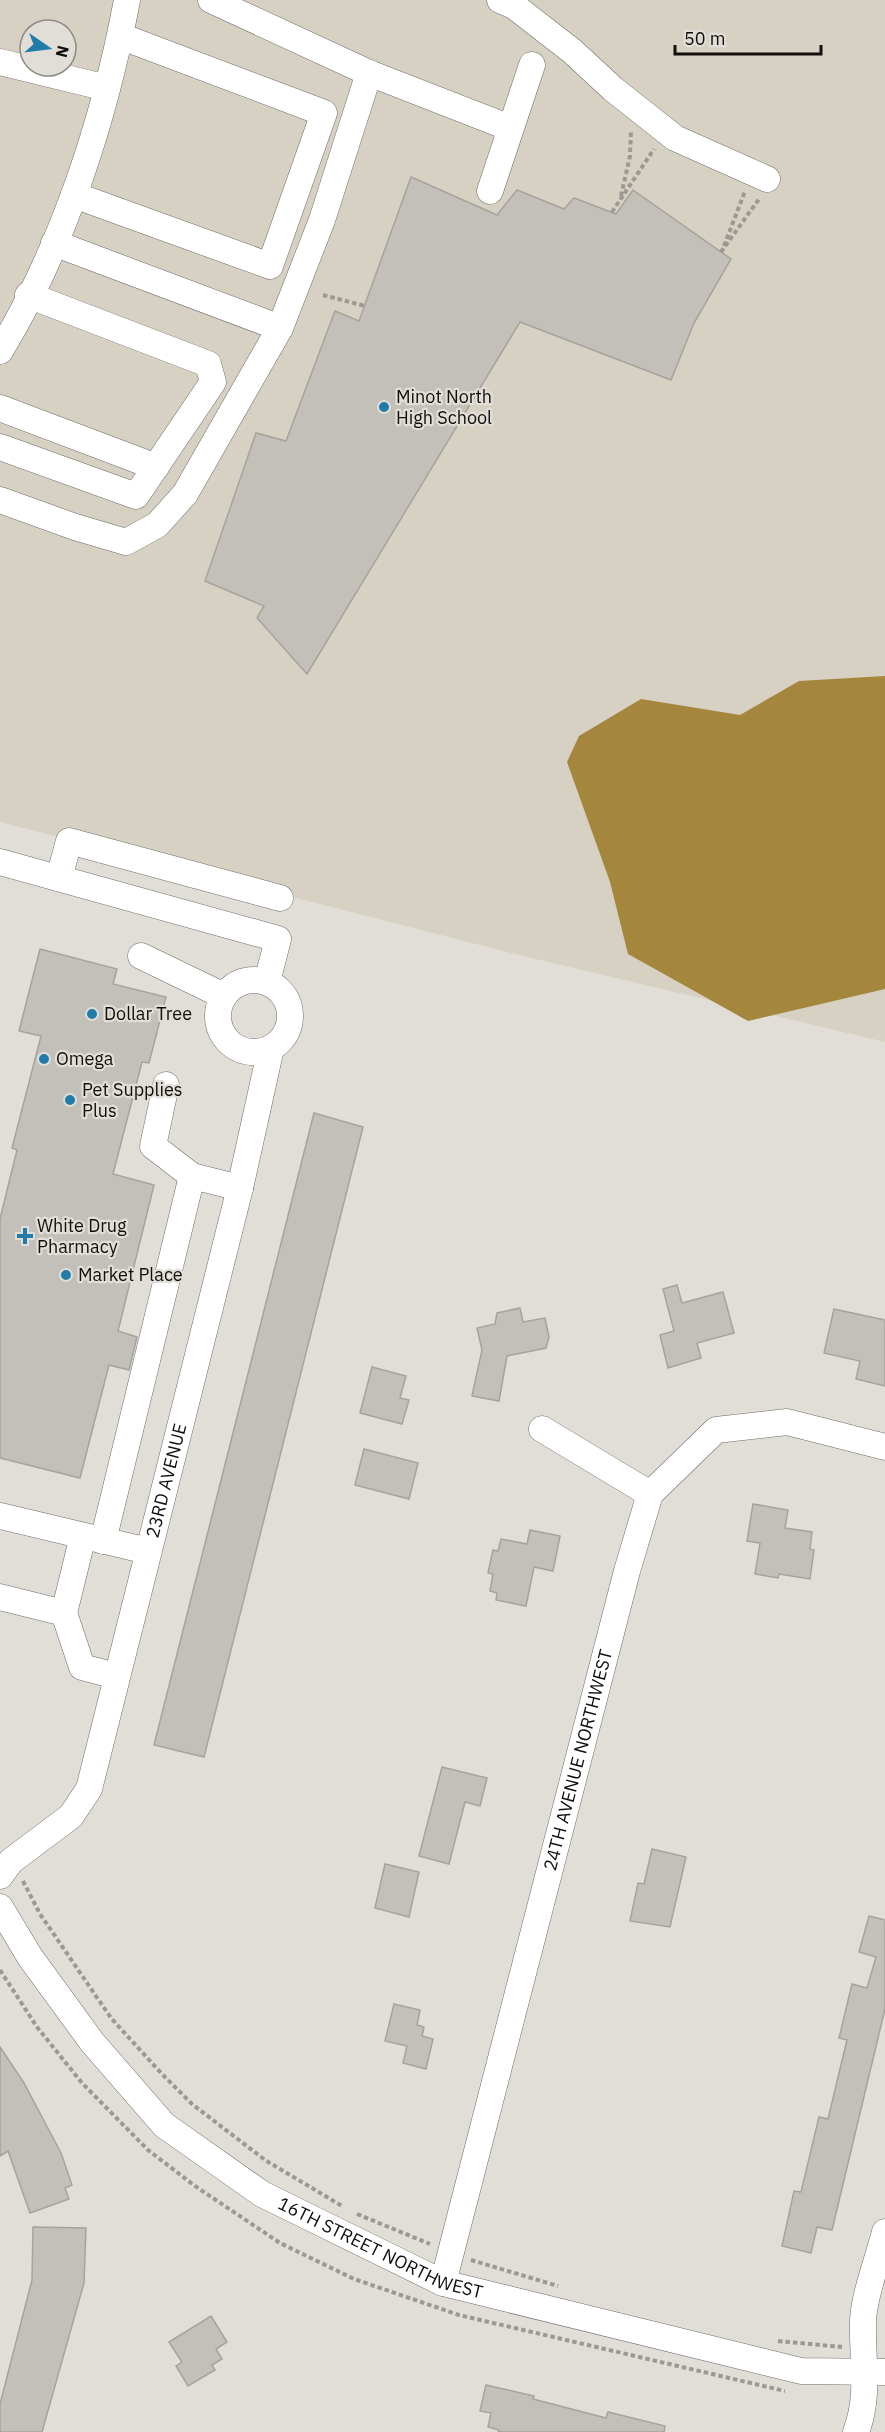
<svg xmlns="http://www.w3.org/2000/svg" width="885" height="2432" viewBox="0 0 885 2432" font-family="'IBM Plex Sans',sans-serif">
  <rect width="100%" height="100%" fill="#e1ded7"/>
  <path fill="#d7d1c3" fill-rule="evenodd" d="M0,0H885V1042L515,954L0,822ZM30,30H66V66H30Z"/>
  <path fill="#a5863d" d="M885,676V989L748,1021L628,954L610,882L567,762L579,736L641,699L740,715L799,681Z"/>
  <g fill="#c3c0ba" stroke="#a6a39d" stroke-width="1.5">
    <path d="M411,177L497,215L517,190L564,209L574,198L616,214L633,190L731,259L694,323L671,380L520,322L307,674L257,618L264,606L205,581L256,433L286,441L335,311L359,321Z"/>
    <path d="M40,949L117,969L113,984L166,997L149,1063L142,1062L113,1174L154,1185L118,1331L137,1337L129,1370L109,1365L80,1478L0,1458V1219L17,1150L12,1148L41,1036L19,1031Z"/>
    <path d="M314,1113L363,1127L204,1757L154,1745Z"/>
    <path d="M677,1285L682,1303L723,1292L734,1333L697,1343L701,1358L668,1368L660,1335L674,1331L663,1289Z"/>
    <path d="M520,1308L523,1322L545,1318L549,1337L546,1348L507,1356L499,1401L472,1396L482,1350L477,1328L495,1324L497,1313Z"/>
    <path d="M834,1309L885,1320V1386L856,1379L860,1361L824,1353Z"/>
    <path d="M372,1367L406,1376L400,1398L409,1400L402,1424L360,1413Z"/>
    <path d="M364,1449L418,1463L409,1499L355,1485Z"/>
    <path d="M753,1504L788,1510L785,1528L812,1532L810,1549L814,1550L810,1579L779,1574L778,1578L755,1574L760,1543L747,1541Z"/>
    <path d="M530,1530L560,1536L553,1571L534,1567L526,1606L496,1600L497,1593L490,1591L493,1574L488,1573L493,1550L498,1551L501,1539L527,1544Z"/>
    <path d="M442,1767L487,1778L480,1806L465,1802L449,1864L419,1856Z"/>
    <path d="M652,1849L686,1857L670,1927L630,1921L638,1883L644,1884Z"/>
    <path d="M385,1864L419,1872L409,1917L375,1908Z"/>
    <path d="M869,1916L885,1920V2009L832,2230L817,2227L811,2253L782,2246L794,2191L801,2192L819,2117L828,2119L847,2040L839,2038L852,1984L867,1988L876,1957L859,1952Z"/>
    <path d="M394,2004L420,2010L417,2025L424,2027L422,2036L433,2039L426,2069L403,2063L407,2046L385,2041Z"/>
    <path d="M0,2047L24,2083L61,2153L72,2185L65,2188L69,2199L30,2213L8,2151L0,2156Z"/>
    <path d="M33,2227L86,2228L84,2283L42,2432H0V2404L32,2280Z"/>
    <path d="M211,2316L227,2342L216,2349L222,2359L212,2365L215,2370L188,2386L176,2366L182,2362L169,2342Z"/>
    <path d="M486,2385L534,2396L533,2399L606,2418L608,2412L665,2426L664,2432H498L499,2430L488,2427L491,2413L480,2411Z"/>
  </g>
  <g fill="none" stroke-linecap="round" stroke-linejoin="round">
    <g stroke="#6f6c66" stroke-width="27">
      <g id="minor">
        <path d="M211,0L369,73L510,128"/>
        <path d="M500,0L514,6L572,51L613,89L675,138L767,179"/>
        <path d="M0,62L107,88"/>
        <path d="M490,191L532,65"/>
        <path d="M74,195L270,266L324,113L120,36"/>
        <path d="M54,243L280,328"/>
        <path d="M0,351C63,248 105,118 127,0"/>
        <path d="M0,408L156,467"/>
        <path d="M0,447L136,496L213,382L208,364L28,295"/>
        <path d="M0,500L75,527L126,542L157,525L185,494L280,328L322,220L369,73"/>
        <path d="M0,862L278,939L267,982"/>
        <path d="M59,878L69,841L280,898"/>
        <path d="M141,956L224,996"/>
        <circle cx="254" cy="1016" r="36"/>
        <path d="M166,1085L153,1146L192,1176"/>
        <path d="M542,1429L650,1494"/>
        <path d="M0,1516L148,1551"/>
        <path d="M103,1541L192,1176L240,1188"/>
        <path d="M0,1597L64,1613L82,1667L116,1676"/>
        <path d="M64,1613L83,1536"/>
        <path id="s1" d="M0,1876L11,1861L71,1816L89,1789L240,1188L271,1048"/>
        <path id="s2" d="M0,1907L30,1957L92,2042L164,2125L262,2194L443,2283L801,2371L885,2372"/>
        <path id="s3" d="M443,2283L627,1571L650,1494L716,1430L787,1422L885,1447"/>
        <path d="M856,2432C870,2396 862,2360 863,2322C863,2298 879,2256 885,2232"/>
      </g>
    </g>
    <g stroke="#9c9994" stroke-width="4" stroke-dasharray="4.5 3" stroke-linecap="butt">
      <path d="M621,196L630,156L631,130"/>
      <path d="M612,212L654,149"/>
      <path d="M724,246L745,191"/>
      <path d="M721,252L759,199"/>
      <path d="M323,295L365,306"/>
      <path d="M23,1881L40,1914L111,2018L162,2074L192,2104L265,2160L342,2206"/>
      <path d="M0,1970L37,2027L82,2083L148,2150L195,2186L280,2243L354,2279L459,2315L785,2391"/>
      <path d="M357,2214L430,2244"/>
      <path d="M471,2260L558,2286"/>
      <path d="M778,2341L842,2347"/>
    </g>
    <use href="#minor" stroke="#fff" stroke-width="26"/>
  </g>
  <g fill="#227caa" stroke="#e1ded7" stroke-width="2">
    <circle cx="384" cy="407" r="6"/>
    <circle cx="92" cy="1014" r="6"/>
    <circle cx="44" cy="1059" r="6"/>
    <circle cx="70" cy="1100" r="6"/>
    <path d="M22 1227h6v6h6v6h-6v6h-6v-6h-6v-6h6z"/>
    <circle cx="66" cy="1275" r="6"/>
  </g>
  <g text-anchor="middle" stroke-width="4.5" stroke-linejoin="round" paint-order="stroke">
    <g font-size="18" fill="#100f0d" stroke="#e1ded7" text-anchor="start">
      <text x="396" y="403">Minot North<tspan x="396" dy="21">High School</tspan></text>
      <text x="104" y="1020">Dollar Tree</text>
      <text x="56" y="1065">Omega</text>
      <text x="82" y="1096">Pet Supplies<tspan x="82" dy="21">Plus</tspan></text>
      <text x="37" y="1232">White Drug<tspan x="37" dy="21">Pharmacy</tspan></text>
      <text x="78" y="1281">Market Place</text>
    </g>
    <g font-size="18" fill="#100f0d" stroke="#e1ded7">
      <text dy="6" stroke="none"><textPath href="#s1" startOffset="444">23RD AVENUE</textPath></text>
      <text dy="6" stroke="none"><textPath href="#s3" startOffset="540">24TH AVENUE NORTHWEST</textPath></text>
      <text dy="6" stroke="none"><textPath href="#s2" startOffset="524">16TH STREET NORTHWEST</textPath></text>
    </g>
  </g>
  <g transform="translate(48 48) rotate(104)"><circle r="28" fill="#e1ded7" stroke="#8d8b86" stroke-width="1.5"/>
  <path d="M0-4.5L10 22L0 15L-10 22Z" fill="#227caa"/>
  <text y="-9" font-size="16" font-weight="bold" text-anchor="middle" fill="#100f0d">N</text>
  </g>
  <path d="M675 45v9h146v-9" fill="none" stroke="#100f0d" stroke-width="3"/>
  <text x="684" y="45" font-size="18" fill="#100f0d" stroke="#e1ded7" stroke-width="4.5" paint-order="stroke">50 m</text>
</svg>
